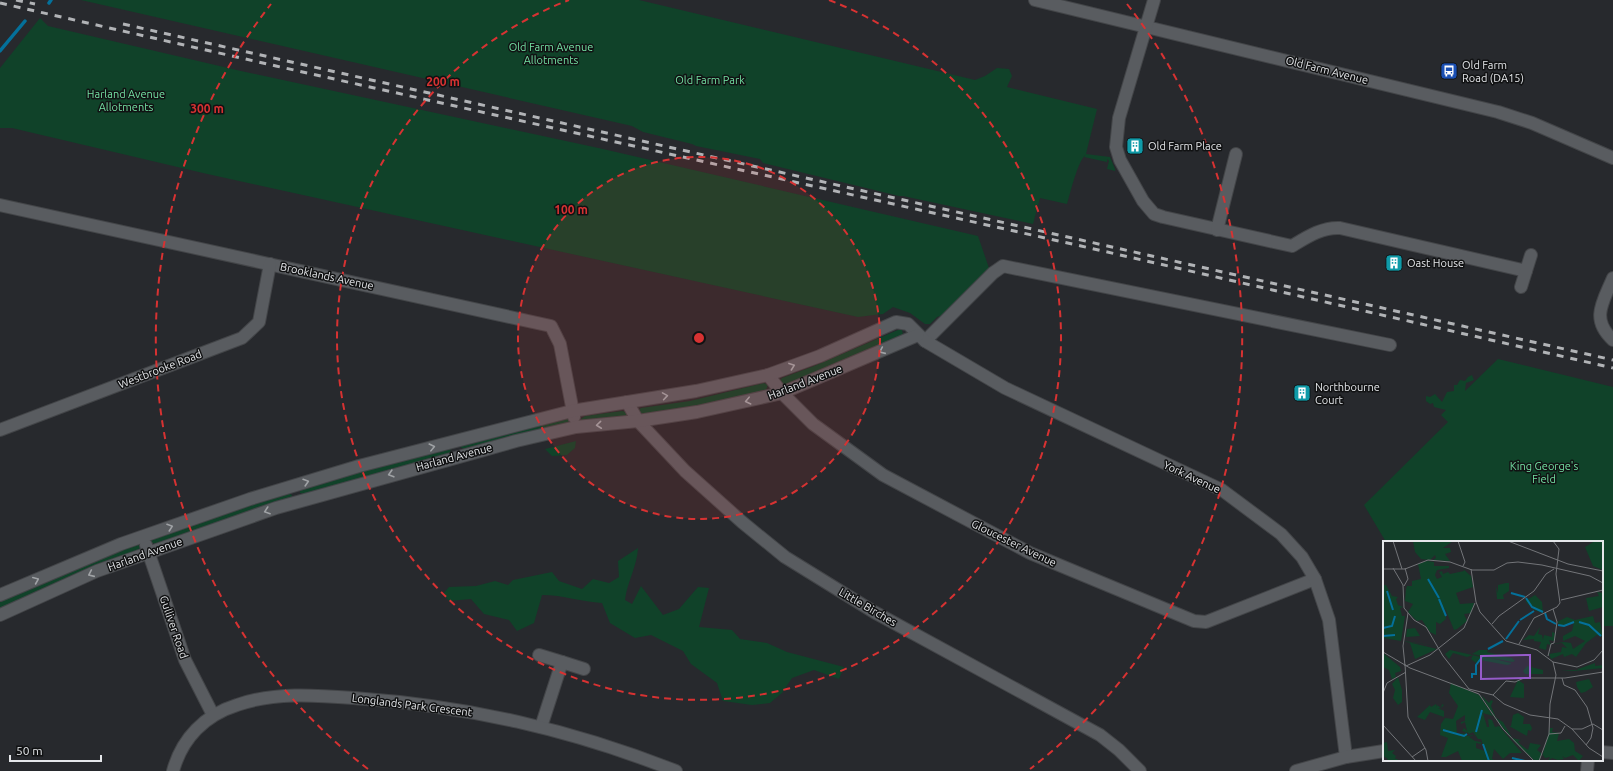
<svg xmlns="http://www.w3.org/2000/svg" width="1613" height="771" viewBox="0 0 1613 771" font-family="Ubuntu,sans-serif">
  <rect width="100%" height="100%" fill="#27292d"/>
  <g fill="#104229">
    <path d="M81,0H639L975,80L985,76L997,68L1009,69L1012,76L1007,87L1097,109L1086,154L1110,157L1115,169V171L1107,169L1109,161L1107,159V162L1084,157L1086,154C1077,163 1071,191 1067,204L1040,198L1033,224L903,196H899L763,163L760,159L696,146L692,144L643,132L632,126Z"/>
    <path d="M40,18L48,26L241,71L603,149L978,236L989,268L943,315L937,317L930,324H925L910,313L893,307L883,314L858,317L203,173L12,128H0V68Z"/>
    <path d="M898,330H902L903,335L784,386H782L779,382L782,378L814,366Z"/>
    <path d="M1498,359L1613,387V626H1602V542H1386L1364,505L1448,422L1441,415L1446,410L1434,407L1433,403L1430,404L1426,401V396L1430,397L1435,394L1442,402L1447,392L1454,391V385H1457L1460,380L1465,381L1468,377L1472,375L1474,380L1466,383L1465,391Z"/>
    <path d="M764,383L768,385L766,390L705,406L640,415L638,411L641,408L690,401Z"/>
    <path d="M622,411L626,412V417L582,421L581,419L585,416Z"/>
    <path d="M567,417L570,420L567,424L464,449L460,447V444Z"/>
    <path d="M576,441L575,448L567,455L552,456L545,449Z"/>
    <path d="M451,447L450,453L305,494L300,493V489L302,487Z"/>
    <path d="M287,492L292,495L291,499L157,544L152,543L151,540Z"/>
    <path d="M137,543L140,547L139,550L105,563L0,610V602L78,566Z"/>
    <path d="M638,548C637,567 627,582 625,600L632,604L641,586L663,615L679,609L698,587L709,588L699,627L732,630L740,639L767,643L787,652L844,667L839,679L814,670L792,678L782,693L770,703L752,705L723,701L717,683L691,664L683,651L651,635L635,638L610,623L602,603C582,602 563,595 542,595L534,623L517,631L509,620L484,614L471,599L449,601L443,594L449,587L476,586L495,581L508,585L513,580L552,572L559,581L582,589L593,579L609,583L619,577L618,561Z"/>
  </g>
  <g fill="none" stroke-linecap="round" stroke-linejoin="round">
    <g stroke="#04709a" stroke-width="3.5">
      <path d="M49,3L51,0"/>
      <path d="M0,51L25,21"/>
    </g>
    <g stroke="#434548" stroke-width="14">
      <g id="minor">
        <path d="M1035,0L1498,112L1532,123L1613,158"/>
        <path d="M1154,0L1119,118L1116,147L1120,160L1143,201L1154,214L1163,217L1292,246C1307,237 1322,227 1340,228L1526,271"/>
        <path d="M0,205L551,326L560,344L574,417"/>
        <path d="M1217,230L1236,154"/>
        <path d="M1613,278C1603,302 1590,319 1613,340"/>
        <path d="M1521,287L1531,255"/>
        <path d="M925,341L993,273L1003,266L1390,345"/>
        <path d="M768,375L782,393L813,424L883,475L1030,553L1194,621L1206,622L1315,579"/>
        <path d="M627,402L638,421L685,471L742,522L785,557L874,612L1100,735L1119,750L1140,771"/>
        <path d="M0,430L242,338L259,322L270,264"/>
        <path d="M146,545L185,660L213,715"/>
        <path d="M0,595L121,544L250,499L359,466L572,411L696,391L768,375L820,356L896,322L908,324L925,341L1005,388L1222,490L1281,534L1302,557L1315,579L1329,620L1346,757"/>
        <path d="M0,615L97,571L276,508L516,441L576,427L638,421L697,412L782,393L918,335"/>
        <path d="M539,655L562,662"/>
        <path d="M541,727L562,662L584,669"/>
        <path d="M173,771C182,738 205,715 237,705C274,692 315,695 354,698C467,706 570,729 676,771"/>
        <path d="M1587,771L1588,760"/>
      </g>
    </g>
    <g stroke="#434548" stroke-width="14">
      <g id="tertiary">
        <path d="M1602,752L1613,753"/>
        <path d="M1296,771L1346,757L1384,751"/>
      </g>
    </g>
    <use href="#minor" stroke="#595c60" stroke-width="12"/>
    <use href="#tertiary" stroke="#595c60" stroke-width="12"/>
    <g stroke="#b1b3b6" stroke-width="3" stroke-dasharray="7 7" stroke-linecap="butt">
      <path d="M16,0L35,4"/>
      <path d="M0,3L276,66L1081,246L1613,368"/>
      <path d="M123,24L1613,360"/>
    </g>
  </g>
  <defs><path id="oneway-chevron" d="M-2-3.5L2.5 0L-2 3.5" fill="none" stroke-width="1.6" stroke-linecap="round" stroke-linejoin="round"/></defs>
  <g stroke="#9fa2a5">
    <use href="#oneway-chevron" transform="translate(882 351) rotate(156)"/>
    <use href="#oneway-chevron" transform="translate(792 366) rotate(-20)"/>
    <use href="#oneway-chevron" transform="translate(665 396) rotate(-9)"/>
    <use href="#oneway-chevron" transform="translate(748 401) rotate(167)"/>
    <use href="#oneway-chevron" transform="translate(599 425) rotate(174)"/>
    <use href="#oneway-chevron" transform="translate(432 447) rotate(-14)"/>
    <use href="#oneway-chevron" transform="translate(391 474) rotate(164)"/>
    <use href="#oneway-chevron" transform="translate(306 482) rotate(-17)"/>
    <use href="#oneway-chevron" transform="translate(267 511) rotate(161)"/>
    <use href="#oneway-chevron" transform="translate(170 527) rotate(-19)"/>
    <use href="#oneway-chevron" transform="translate(91 574) rotate(156)"/>
    <use href="#oneway-chevron" transform="translate(36 580) rotate(-23)"/>
  </g>
  <circle cx="699" cy="338" r="181" fill="#d73232" fill-opacity=".12"/>
  <g fill="none" stroke="#d73232" stroke-width="2" stroke-dasharray="7 5">
    <circle cx="699" cy="338" r="181"/>
    <path d="M829 0A362 362 0 1 1 569 0"/>
    <path d="M368 769A543 543 0 0 1 271 4M1127 4A543 543 0 0 1 1030 769"/>
  </g>
  <defs>
    <g id="bus-square" transform="scale(0.9)"><rect x="-9" y="-9" width="18" height="18" rx="4" fill="#1a4fb4" stroke="#111213"/><path d="M-5-6H5V4H4V6H2V4H-2V6H-4V4H-5ZM-3.5-4V0h7V-4ZM-3.5 1.2v1.5H-2V1.2ZM2 1.2v1.5H3.5V1.2Z" fill="#fff"/></g>
    <g id="building-square" transform="scale(0.9)"><rect x="-9" y="-9" width="18" height="18" rx="4" fill="#0f9aa8" stroke="#111213"/><path d="M-4-6H4V6H1V3H-1V6H-4ZM-2.5-4.3h1.7v1.8h-1.7ZM.8-4.3h1.7v1.8H.8ZM-2.5-1h1.7V.8h-1.7ZM.8-1h1.7V.8H.8Z" fill="#fff"/></g>
  </defs>
  <g fill-rule="evenodd">
    <use href="#bus-square" x="1449" y="71"/>
    <use href="#building-square" x="1135" y="146"/>
    <use href="#building-square" x="1394" y="263"/>
    <use href="#building-square" x="1302" y="393"/>
  </g>
  <g text-anchor="middle" stroke-width="3" stroke-linejoin="round" paint-order="stroke">
    <g font-size="11" fill="#74e2a4" stroke="#111213">
      <text x="551" y="51">Old Farm Avenue<tspan x="551" dy="13">Allotments</tspan></text>
      <text x="710" y="84">Old Farm Park</text>
      <text x="126" y="98">Harland Avenue<tspan x="126" dy="13">Allotments</tspan></text>
      <text x="1544" y="470">King George's<tspan x="1544" dy="13">Field</tspan></text>
    </g>
    <g font-size="11" fill="#e5e7ea" stroke="#111213" text-anchor="start">
      <text x="1462" y="69">Old Farm<tspan x="1462" dy="13">Road (DA15)</tspan></text>
      <text x="1148" y="150">Old Farm Place</text>
      <text x="1407" y="267">Oast House</text>
      <text x="1315" y="391">Northbourne<tspan x="1315" dy="13">Court</tspan></text>
    </g>
    <g font-size="11" fill="#e5e7ea" stroke="#111213">
      <text transform="translate(1327 70) rotate(14)" y="4">Old Farm Avenue</text>
      <text transform="translate(327 276) rotate(12)" y="4">Brooklands Avenue</text>
      <text transform="translate(160 369) rotate(-21)" y="4">Westbrooke Road</text>
      <text transform="translate(805 382) rotate(-21)" y="4">Harland Avenue</text>
      <text transform="translate(454 457) rotate(-15)" y="4">Harland Avenue</text>
      <text transform="translate(1192 477) rotate(25)" y="4">York Avenue</text>
      <text transform="translate(1014 543) rotate(26)" y="4">Gloucester Avenue</text>
      <text transform="translate(145 554) rotate(-20)" y="4">Harland Avenue</text>
      <text transform="translate(868 607) rotate(30)" y="4">Little Birches</text>
      <text transform="translate(174 627) rotate(71)" y="4">Gulliver Road</text>
      <text transform="translate(412 705) rotate(7)" y="4">Longlands Park Crescent</text>
    </g>
  </g>
  <g transform="translate(1383 541)">
    <rect width="220" height="220" fill="#27292d"/>
    <path d="M30,0H70L60,7H67L68,11L62,13L67,20L50,19L53,17L52,14L47,19L38,18L32,11ZM212,0H220V29L210,25L202,6ZM44,20L51,21V25H66V27L54,29L52,34L54,38L59,36L56,31L59,30L60,33L65,31L67,33L81,30L80,28L88,35L90,46L73,52L77,63L91,62L88,72L81,73L84,80L74,88L71,89L62,67L63,78L57,83L53,81V94L47,91L39,79L34,80L25,71L30,63L22,60L23,48L24,45H29V40L38,38L35,23ZM123,42H126V50L120,54L121,58H114L113,45L115,52V44ZM0,44H3L9,55L15,56L13,58L15,64L20,66L17,67L19,75H22L18,100L0,97ZM214,51L220,52V66L206,70L203,57L216,55ZM152,54L159,61L160,72L151,69L143,61V57L144,59ZM210,75L212,82L217,81L220,96L214,94L203,102L193,116L189,113L181,116L180,113L168,118L166,113L178,111L179,106L184,107L179,102L169,103L181,101L188,102L190,108L202,100L192,95L180,100V95L189,90L191,81L179,86L174,81L184,76L192,79ZM157,86L155,93L159,94L160,99L161,94L169,96V91L172,92L171,100L166,99L168,104L164,103L163,109L156,107L158,101L151,100V98L140,99L146,94L151,95ZM32,87L37,95L23,96L24,88ZM21,100L53,105L25,101L54,108L32,118L27,102ZM67,109L76,111L98,116L93,122L88,118L90,114L84,116L70,112L66,118L62,113ZM96,109H105L104,111L116,114L117,112V115L129,117L132,120L129,121L89,113ZM0,112L17,126L18,130L12,132L13,136L9,138L6,129L0,126ZM99,115L128,122V123L124,124L97,119ZM212,122V125L220,124V127L191,130L178,129H195L194,126L195,128ZM144,125L160,129V133H142L140,130ZM15,136L19,149V161L15,164L10,157L12,149L9,143ZM206,138L210,146L202,151L198,152L194,146L190,147L194,146L193,141ZM135,139L141,143V157L127,156ZM68,142L96,154L110,175L100,172L104,186H106L105,178L109,179L112,186L116,185L139,212H127L120,218L111,208L109,218L114,220H79L75,210L63,216H58L65,197L57,194L58,183L62,177L70,178L75,165L66,152ZM82,174V180L78,181V183L82,181L84,190L81,187L79,190L84,192L74,193L73,180ZM84,191L86,193L90,191L95,198H98L102,210L93,207V202L98,203V201L92,200L86,196L91,194L84,195ZM98,154L106,162L108,159L110,160L108,165L113,177L120,181L129,197L138,199L135,200L137,203L145,209L147,202L158,204L154,209L159,213L156,220H152L131,200L112,177ZM53,163L54,166V164L58,167L59,163L61,164L58,167H55L61,170V176L47,171L42,179L34,176L47,164L48,166ZM135,172L141,176L140,183H147L149,187L148,190L145,189L144,195L126,185H128L130,174ZM167,187H170L169,191L176,192L174,200L186,198L191,202L192,210L200,215L196,220L190,214L182,217L179,215L181,218L175,219L169,217L165,220L167,216L162,217L160,214L159,216ZM4,201L5,210L12,209L9,212L13,215L12,218H15L13,220H3L5,218L0,215V202Z" fill="#104229" fill-rule="evenodd"/>
    <path fill="none" stroke="#04709a" stroke-width="2" d="M45,38L56,57M4,50L10,69M128,52L142,56M143,57L149,66L160,71M56,58L63,75M162,72L164,78L173,83M137,79L151,70M196,81L206,84L218,95M175,84L181,85L191,81M0,87L9,85L12,75M0,95L12,94M123,98L136,80M105,108L120,100M89,137V133H93V124L99,116M60,189L81,195L84,193M93,191L99,169M100,203L106,220M129,217L142,220"/>
    <path fill="none" stroke="#737579" stroke-width="1" d="M10,0L19,28M75,0L82,21L80,25M125,0L185,23L220,30M10,27L20,44L21,67L31,79L43,86L60,115L86,148L110,154L121,163L147,174L175,178L189,188L206,207L220,216M0,28H22L45,19L67,21L89,29H111L124,22L135,21L159,24L207,35L220,42M88,28L93,61L97,71L123,100L154,109L170,121L173,134L167,163L166,193L156,220M21,45L25,38L22,27M178,59L220,49M109,83L116,75L151,50L163,33L171,28M136,103L151,77L174,66L177,62L173,33L176,8L170,0M0,111L27,127L96,153L120,188L151,220M165,115L168,103L171,102L174,81L170,68M170,121L194,126L211,119L220,109M22,123L25,176L43,209L45,220M22,125L20,105L25,72M23,125L47,114L81,87L92,62M179,137L181,144L192,149L204,166L210,187L208,197L203,204M0,152L4,142L23,131M110,154L123,140L132,141L141,137H182L220,131M0,184L33,220M189,188H199L210,183L220,189M166,193L178,192L182,185M29,216L42,207"/>
    <path fill="#965bca" fill-opacity="0.15" stroke="#965bca" stroke-width="2" d="M147,114V137L98,138V115Z"/>
    <rect width="220" height="220" fill="none" stroke="#e5e7ea" stroke-width="2"/>
  </g>
  <circle cx="699" cy="338" r="6" fill="#d73232" stroke="#111213" stroke-width="2"/>
  <g font-size="12" text-anchor="middle" font-weight="bold" fill="#d73232" stroke="#111213" stroke-width="3" stroke-linejoin="round" paint-order="stroke">
    <text x="443" y="86">200 m</text>
    <text x="207" y="113">300 m</text>
    <text x="571" y="214">100 m</text>
  </g>
  <path d="M10 755v6h91v-6" fill="none" stroke="#e5e7ea" stroke-width="2"/>
  <text x="16" y="755" font-size="12" fill="#e5e7ea" stroke="#111213" stroke-width="3" paint-order="stroke">50 m</text>
</svg>
